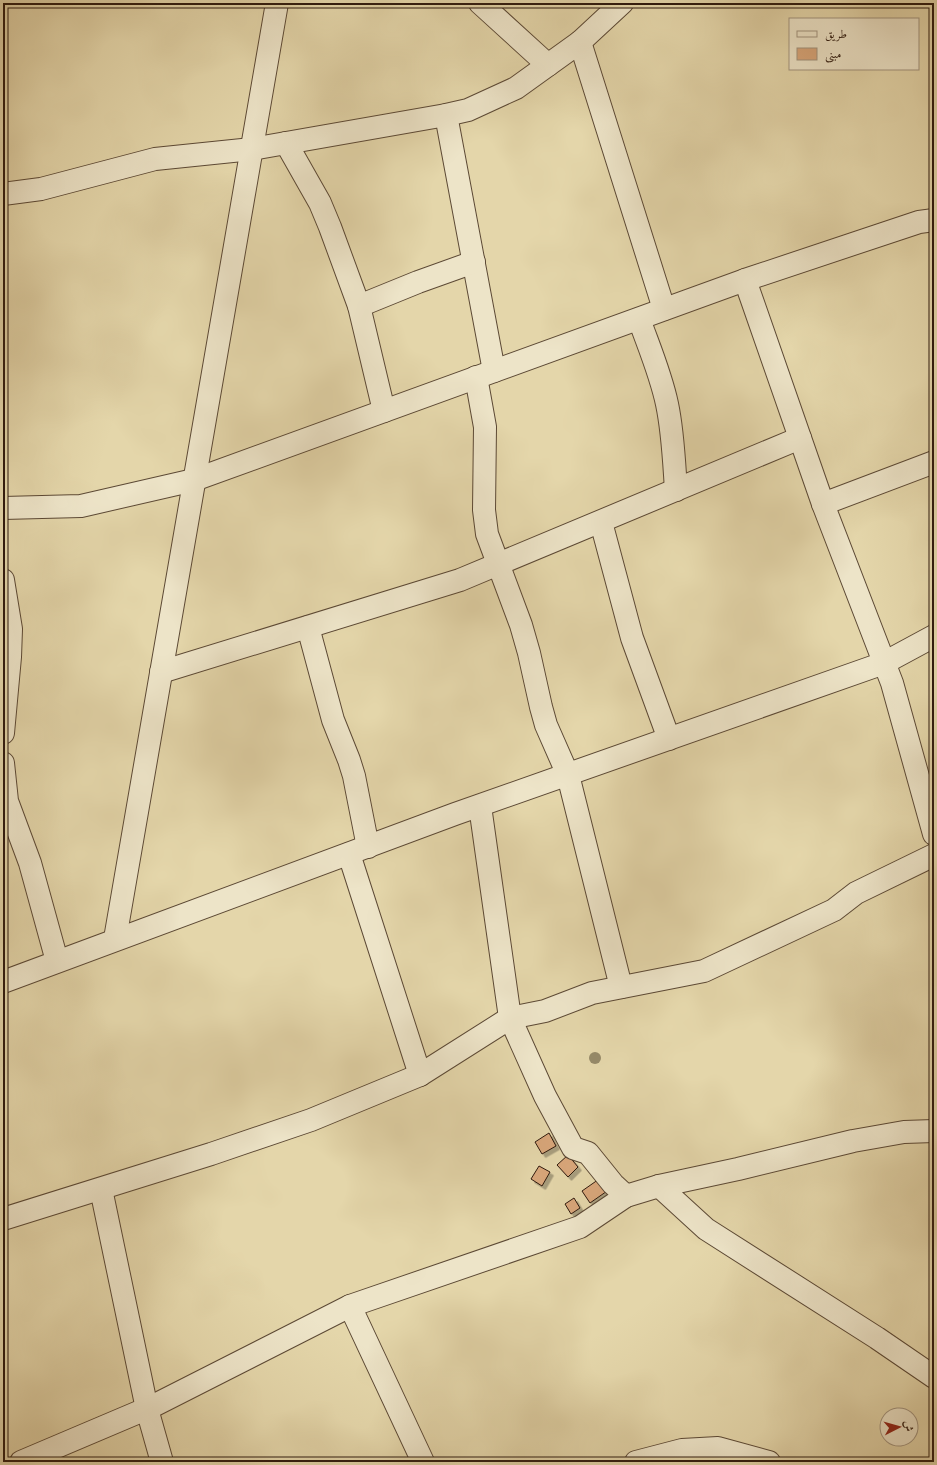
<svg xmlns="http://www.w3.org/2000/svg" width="937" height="1465" viewBox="0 0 937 1465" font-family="'IM FELL English',Amiri,serif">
  <defs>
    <filter id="shadow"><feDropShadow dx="3.5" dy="3.5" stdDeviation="0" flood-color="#0004"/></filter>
  </defs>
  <rect width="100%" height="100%" fill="#e4d6aa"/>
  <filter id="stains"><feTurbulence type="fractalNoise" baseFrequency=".005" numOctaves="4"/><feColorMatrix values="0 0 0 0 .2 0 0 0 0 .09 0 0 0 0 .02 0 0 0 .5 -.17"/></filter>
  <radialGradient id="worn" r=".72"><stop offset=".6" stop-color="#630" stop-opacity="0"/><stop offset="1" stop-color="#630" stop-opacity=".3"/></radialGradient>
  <g fill="#d8a67a" stroke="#2f1a0e" filter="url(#shadow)">
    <path d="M549,1133L556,1146L542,1154L535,1142Z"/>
    <path d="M568,1155L578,1167L568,1177L557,1165Z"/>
    <path d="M539,1166L550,1172L542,1186L531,1179Z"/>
    <path d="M602,1177L610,1189L590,1203L582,1191Z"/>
    <path d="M574,1198L580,1208L571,1214L565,1204Z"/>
  </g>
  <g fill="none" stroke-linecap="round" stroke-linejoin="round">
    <g stroke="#5c4935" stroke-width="24">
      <g id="minor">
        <path d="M480,3L548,65"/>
        <path d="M580,42L664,309"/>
        <path d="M446,115L494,371"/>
        <path d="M286,143L320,203L330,227L359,306L384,411"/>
        <path d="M3,194L41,189L155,159L252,149L446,115L468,110L516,88L580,42L622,3"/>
        <path d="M745,280L823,504L892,683L934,834"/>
        <path d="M359,306L418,282L474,262"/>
        <path d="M639,319C649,347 661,375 667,404C673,432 674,461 676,490"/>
        <path d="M476,377L485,427L484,510L487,534L521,625L529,653L541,707L546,725L568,775L621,987"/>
        <path d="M823,504L934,462"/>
        <path d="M3,508L81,506L194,480L745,280L919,222L934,220"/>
        <path d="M601,522L632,638L669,739"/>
        <path d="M3,580L11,629L10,657L3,733"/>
        <path d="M308,627L333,720L349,760L354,776L368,847"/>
        <path d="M161,672L460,580L800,438"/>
        <path d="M3,763L7,801L30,863L57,961"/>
        <path d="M480,806L510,1018L545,1096L573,1148L588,1153L613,1184L626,1196"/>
        <path d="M349,854L420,1075"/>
        <path d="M115,939L277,3"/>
        <path d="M3,982L455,814L884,663L934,636"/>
        <path d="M659,1186L706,1229L877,1338L934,1377"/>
        <path d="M101,1189L147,1409L162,1462"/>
        <path d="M3,1219L211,1154L311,1120L420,1075L510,1018L545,1011L592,993L704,971L834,910L856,893L934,855"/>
        <path d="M350,1306L423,1462"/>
        <path d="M21,1462L153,1406L350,1306L580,1227L626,1196L659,1186L738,1169L853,1141L904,1132L934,1131"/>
        <path d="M636,1462L682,1450L718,1448L769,1462"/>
      </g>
    </g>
    <use href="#minor" stroke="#ede4c8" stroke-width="22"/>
  </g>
  <circle fill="#968a69" cx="595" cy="1058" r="6"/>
  <rect width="937" height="1465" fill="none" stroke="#e4d6aa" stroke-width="16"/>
  <rect x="4" y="4" width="929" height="1457" fill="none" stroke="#2f1a0e" stroke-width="2"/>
  <rect x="8" y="8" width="921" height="1449" fill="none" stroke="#2f1a0e"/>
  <rect x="789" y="18" width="130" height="52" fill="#ede4c8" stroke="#a1937e"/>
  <rect x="797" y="31" width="20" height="6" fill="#ede4c8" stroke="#a1937e"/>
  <text x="825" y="38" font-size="12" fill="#2f1a0e">طريق</text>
  <rect x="797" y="48" width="20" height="12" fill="#d8a67a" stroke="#a1937e"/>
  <text x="825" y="58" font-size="12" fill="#2f1a0e">مبنى</text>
  <g transform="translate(899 1427) rotate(84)"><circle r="19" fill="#ede4c8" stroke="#a1937e"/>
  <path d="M0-3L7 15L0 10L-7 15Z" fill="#8f2418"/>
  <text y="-6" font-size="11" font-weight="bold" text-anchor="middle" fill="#2f1a0e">ش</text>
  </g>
  <rect width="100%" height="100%" filter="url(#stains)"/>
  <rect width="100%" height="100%" fill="url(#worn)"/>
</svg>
